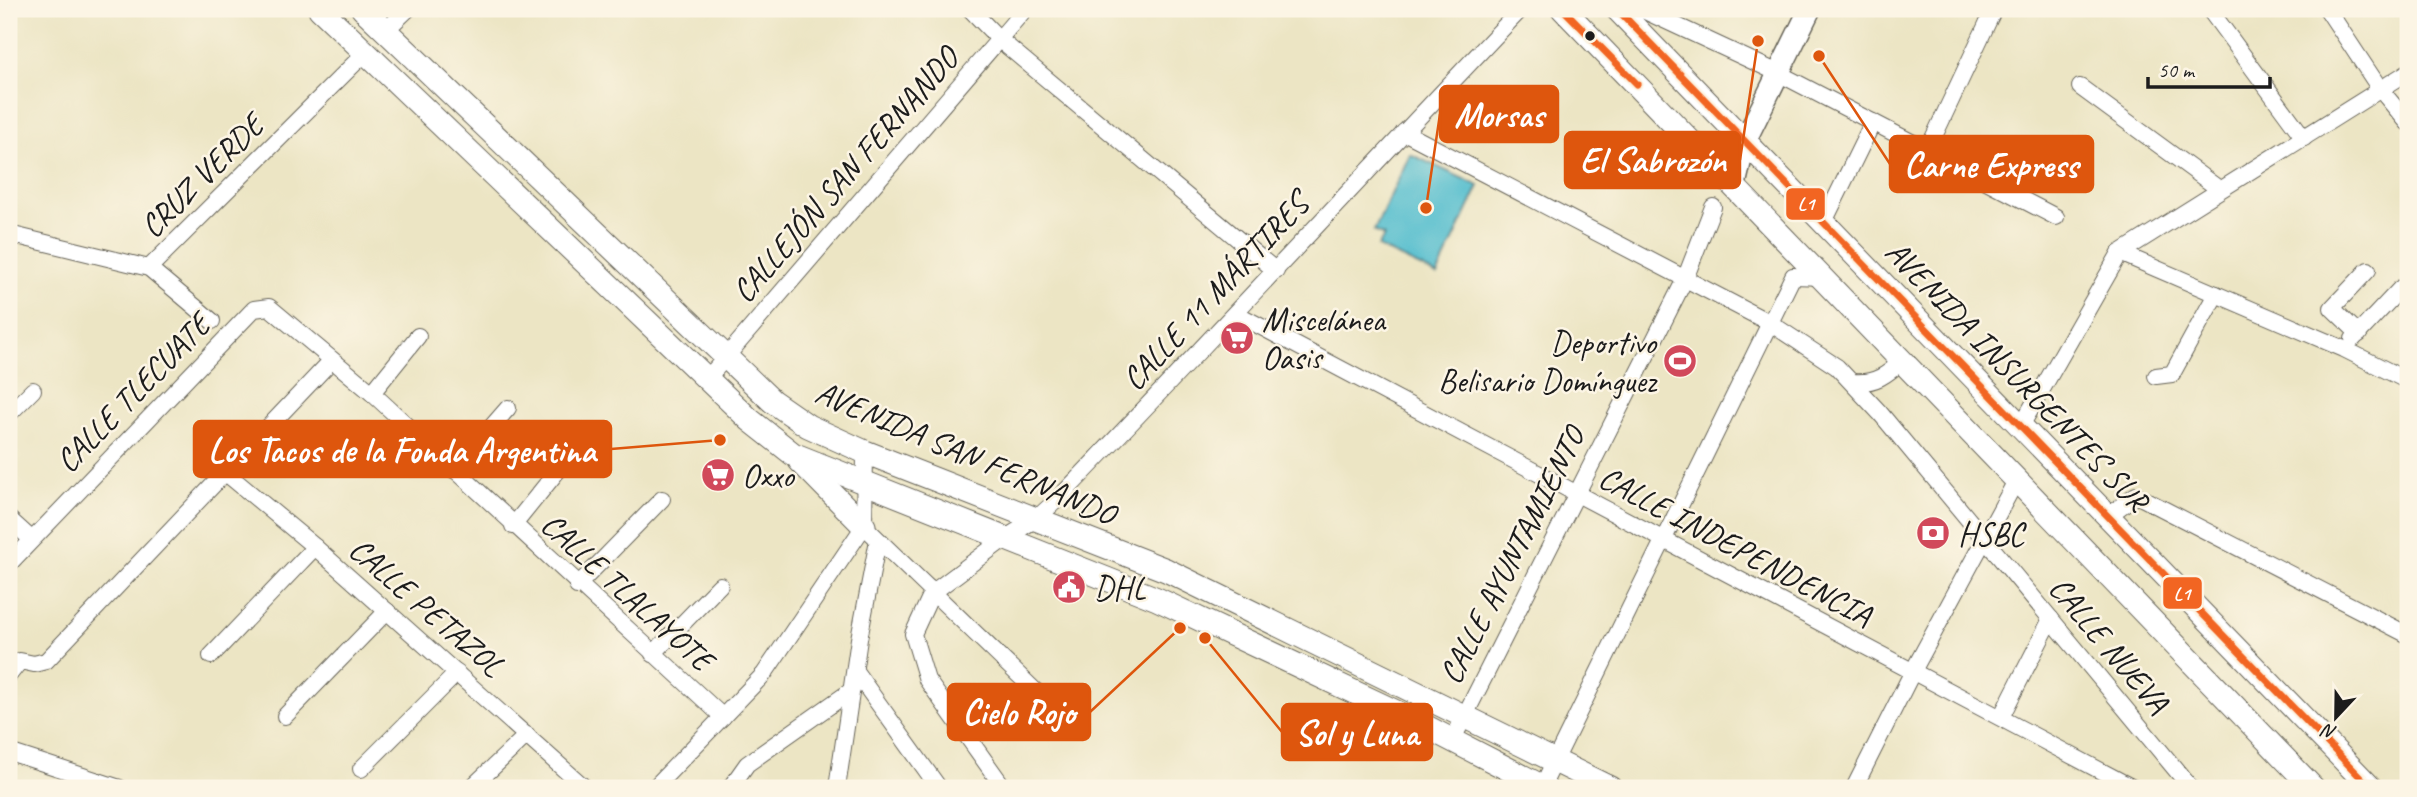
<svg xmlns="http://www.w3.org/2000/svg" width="2417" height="797" viewBox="0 0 2417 797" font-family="Caveat,sans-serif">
  <rect width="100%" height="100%" fill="#fcf5e5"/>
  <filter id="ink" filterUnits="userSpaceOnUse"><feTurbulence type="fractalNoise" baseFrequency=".0143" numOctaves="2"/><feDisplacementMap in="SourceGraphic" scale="14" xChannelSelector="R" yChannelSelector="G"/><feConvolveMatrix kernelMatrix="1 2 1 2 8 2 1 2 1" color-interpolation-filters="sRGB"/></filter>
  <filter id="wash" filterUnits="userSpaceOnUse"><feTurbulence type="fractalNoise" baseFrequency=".00686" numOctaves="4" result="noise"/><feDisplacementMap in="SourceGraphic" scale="28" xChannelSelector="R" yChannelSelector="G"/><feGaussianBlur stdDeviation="1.57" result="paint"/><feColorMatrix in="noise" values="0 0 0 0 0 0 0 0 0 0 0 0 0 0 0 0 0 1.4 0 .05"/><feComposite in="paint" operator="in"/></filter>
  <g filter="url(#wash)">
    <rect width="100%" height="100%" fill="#ece5c4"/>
    <path fill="#52bdce" stroke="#376c75" stroke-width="2" d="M1410,154L1479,186L1437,275L1378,247L1384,236L1374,231Z"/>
  </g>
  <g filter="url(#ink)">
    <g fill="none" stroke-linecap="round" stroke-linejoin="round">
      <g stroke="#656257" stroke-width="18">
        <g id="minor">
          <path d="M970,9L1000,40L1276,271"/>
          <path d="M1630,9L1645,11L1776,72L2056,217"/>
          <path d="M2209,9L2304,138"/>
          <path d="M2327,9L2380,89L2408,123"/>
          <path d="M386,30L408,9"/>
          <path d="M2080,87L2219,189"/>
          <path d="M1404,132L1770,323L1837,367L1880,413L2191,788"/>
          <path d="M1928,149L1994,9"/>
          <path d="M1824,222L1873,122"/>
          <path d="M9,234L149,268L212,321"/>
          <path d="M2120,253L2344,349L2408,381"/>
          <path d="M149,268L367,51"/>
          <path d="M1237,314L2133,788"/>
          <path d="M2359,334L2332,308L2368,270"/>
          <path d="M2353,339L2401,288"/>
          <path d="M2156,376L2172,374L2216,294"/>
          <path d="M707,379L1025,9"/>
          <path d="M1853,382C1875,384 1887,375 1903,360"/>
          <path d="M372,393L418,336"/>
          <path d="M9,414L33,390"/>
          <path d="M2021,426L2120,253L2408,72"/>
          <path d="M454,470L508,408"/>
          <path d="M226,473L315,547L585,788"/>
          <path d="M2108,516L2136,495L2408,635"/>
          <path d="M9,519L31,539"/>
          <path d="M513,526L559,469"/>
          <path d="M864,526L1055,710"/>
          <path d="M9,564L254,309L269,307L372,393L723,717"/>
          <path d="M577,586L662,499"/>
          <path d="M653,654L720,585"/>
          <path d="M211,656L315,547"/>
          <path d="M855,671L939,788"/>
          <path d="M9,675L20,661L34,664L46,661L332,360"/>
          <path d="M285,716L387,611"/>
          <path d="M2001,717L2051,619"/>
          <path d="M1452,741L1685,279L1713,207"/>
          <path d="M9,752L120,788"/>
          <path d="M361,769L457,673"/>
          <path d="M1542,787L1793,276L1824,277"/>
          <path d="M471,788L527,735"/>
          <path d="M654,788L764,674L864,526L865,452"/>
          <path d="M730,788L747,764L852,690"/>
          <path d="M837,788L859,639L878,540"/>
          <path d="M1004,788L927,680L913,634L932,593L1004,539L1036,519L1061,496C1216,335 1367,171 1521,9"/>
          <path d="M1854,788L1913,671L2017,479"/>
        </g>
      </g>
      <g stroke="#656257" stroke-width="24">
        <path id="tertiary" d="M1735,185L1745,141L1810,9"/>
      </g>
      <g stroke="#656257" stroke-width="25">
        <g id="secondary">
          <path d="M320,9L750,420L793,454L1157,599L1413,720L1545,788"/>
          <path d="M363,9L772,401L808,426L865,452L1166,570L1610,788"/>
          <path d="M1563,9L2313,788"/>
          <path d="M1617,9L2371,788"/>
          <path d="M800,461L864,526"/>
        </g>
      </g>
      <use href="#minor" stroke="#fff" stroke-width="16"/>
      <use href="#tertiary" stroke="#fff" stroke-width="21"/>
      <use href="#secondary" stroke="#fff" stroke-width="23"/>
      <g stroke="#fcf5e5" stroke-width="12">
        <g id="bus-1">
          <path d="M1563,9L1637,84"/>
          <path d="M1617,9L2371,788"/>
        </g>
      </g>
      <use href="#bus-1" stroke="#f26522" stroke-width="7"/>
    </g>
  </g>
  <defs>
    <g id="supermarket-disc" transform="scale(1.75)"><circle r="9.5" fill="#d1495b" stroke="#fcf5e5"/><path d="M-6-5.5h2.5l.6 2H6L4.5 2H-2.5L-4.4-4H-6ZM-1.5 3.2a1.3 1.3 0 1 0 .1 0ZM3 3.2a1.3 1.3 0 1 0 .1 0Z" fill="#fff"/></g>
    <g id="stadium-disc" transform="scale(1.75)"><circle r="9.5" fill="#d1495b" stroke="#fcf5e5"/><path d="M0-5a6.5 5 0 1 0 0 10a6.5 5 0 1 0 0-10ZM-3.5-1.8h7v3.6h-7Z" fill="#fff"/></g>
    <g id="bank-disc" transform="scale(1.75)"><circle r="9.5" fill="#d1495b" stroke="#fcf5e5"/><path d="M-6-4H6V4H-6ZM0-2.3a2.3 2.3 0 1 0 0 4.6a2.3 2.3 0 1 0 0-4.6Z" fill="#fff"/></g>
    <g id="civic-disc" transform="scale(1.75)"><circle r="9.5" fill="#d1495b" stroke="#fcf5e5"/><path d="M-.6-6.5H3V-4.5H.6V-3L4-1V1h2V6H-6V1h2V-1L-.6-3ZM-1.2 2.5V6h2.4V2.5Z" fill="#fff"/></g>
  </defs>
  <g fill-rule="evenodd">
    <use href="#supermarket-disc" x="1237" y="338"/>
    <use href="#stadium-disc" x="1680" y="361"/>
    <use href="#supermarket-disc" x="718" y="475"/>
    <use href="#bank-disc" x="1933" y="533"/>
    <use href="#civic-disc" x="1069" y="587"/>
  </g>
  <circle fill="#1c1c1c" stroke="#fcf5e5" stroke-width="2.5" cx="1590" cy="36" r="6"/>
  <g text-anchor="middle" stroke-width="5" stroke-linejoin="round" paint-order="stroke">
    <g font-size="33" fill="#1c1c1c" stroke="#fcf5e5">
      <text transform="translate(844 174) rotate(-49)" y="12">CALLEJÓN SAN FERNANDO</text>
      <text transform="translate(201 175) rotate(-45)" y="12">CRUZ VERDE</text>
      <text transform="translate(1214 291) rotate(-47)" y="12">CALLE 11 MÁRTIRES</text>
      <text transform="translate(2018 375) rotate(46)" y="12">AVENIDA INSURGENTES SUR</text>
      <text transform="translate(132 392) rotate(-46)" y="12">CALLE TLECUATE</text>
      <text transform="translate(966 452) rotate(23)" y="12">AVENIDA SAN FERNANDO</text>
      <text transform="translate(1736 545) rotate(28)" y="12">CALLE INDEPENDENCIA</text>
      <text transform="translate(1511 555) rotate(-63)" y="12">CALLE AYUNTAMIENTO</text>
      <text transform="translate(628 591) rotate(42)" y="12">CALLE TLALAYOTE</text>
      <text transform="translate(427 606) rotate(41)" y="12">CALLE PETAZOL</text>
      <text transform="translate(2110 644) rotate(50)" y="12">CALLE NUEVA</text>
    </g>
    <g font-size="33" fill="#1c1c1c" stroke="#fcf5e5" text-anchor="start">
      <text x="1262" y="331">Miscelánea<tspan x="1262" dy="38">Oasis</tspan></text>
      <text x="1656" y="354" text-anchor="end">Deportivo<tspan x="1656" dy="38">Belisario Domínguez</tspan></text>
      <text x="742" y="487">Oxxo</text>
      <text x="1958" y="545">HSBC</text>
      <text x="1094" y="599">DHL</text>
    </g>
  </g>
  <path fill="none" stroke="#de560d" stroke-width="2.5" d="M1426 208L1440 114M1758 41L1740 160M1819 56L1890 164M720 440L611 449M1180 628L1090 712M1205 638L1282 732"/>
  <g fill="#de560d" stroke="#fcf5e5" stroke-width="2.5">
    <circle cx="1426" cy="208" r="7"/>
    <circle cx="1758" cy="41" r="7"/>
    <circle cx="1819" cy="56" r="7"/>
    <circle cx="720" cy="440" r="7"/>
    <circle cx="1180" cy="628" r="7"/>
    <circle cx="1205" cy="638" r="7"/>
  </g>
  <g fill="#de560d" stroke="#de560d" stroke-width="2.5">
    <rect x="1440" y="86" width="118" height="56" rx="7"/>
    <rect x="1565" y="132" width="175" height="56" rx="7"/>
    <rect x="1890" y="136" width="203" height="56" rx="7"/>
    <rect x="194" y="421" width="417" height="56" rx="7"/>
    <rect x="948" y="684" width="142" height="56" rx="7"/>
    <rect x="1282" y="704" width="150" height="56" rx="7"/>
  </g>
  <g font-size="35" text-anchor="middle" font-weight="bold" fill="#fff">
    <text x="1499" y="127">Morsas</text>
    <text x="1653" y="172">El Sabrozón</text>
    <text x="1991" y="177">Carne Express</text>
    <text x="402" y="462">Los Tacos de la Fonda Argentina</text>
    <text x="1019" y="724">Cielo Rojo</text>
    <text x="1357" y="745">Sol y Luna</text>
  </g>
  <g stroke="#fcf5e5" stroke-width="2.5">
    <rect x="1785" y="187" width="41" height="34" rx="7" fill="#f26522"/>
    <rect x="2162" y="576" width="41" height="34" rx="7" fill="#f26522"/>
  </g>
  <g font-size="19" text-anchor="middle" font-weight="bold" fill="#fff">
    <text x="1806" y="210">L1</text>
    <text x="2182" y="600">L1</text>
  </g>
  <rect width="2417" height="797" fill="none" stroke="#fcf5e5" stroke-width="35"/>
  <g transform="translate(2336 717) rotate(202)" stroke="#fcf5e5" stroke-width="5" paint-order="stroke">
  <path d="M0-5L12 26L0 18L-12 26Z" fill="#1c1c1c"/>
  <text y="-10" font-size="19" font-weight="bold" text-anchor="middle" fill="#1c1c1c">N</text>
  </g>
  <path d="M2148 77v10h122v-10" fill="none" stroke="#1c1c1c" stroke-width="3.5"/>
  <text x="2158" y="77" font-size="21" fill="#1c1c1c" stroke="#fcf5e5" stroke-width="5" paint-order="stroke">50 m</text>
</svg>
